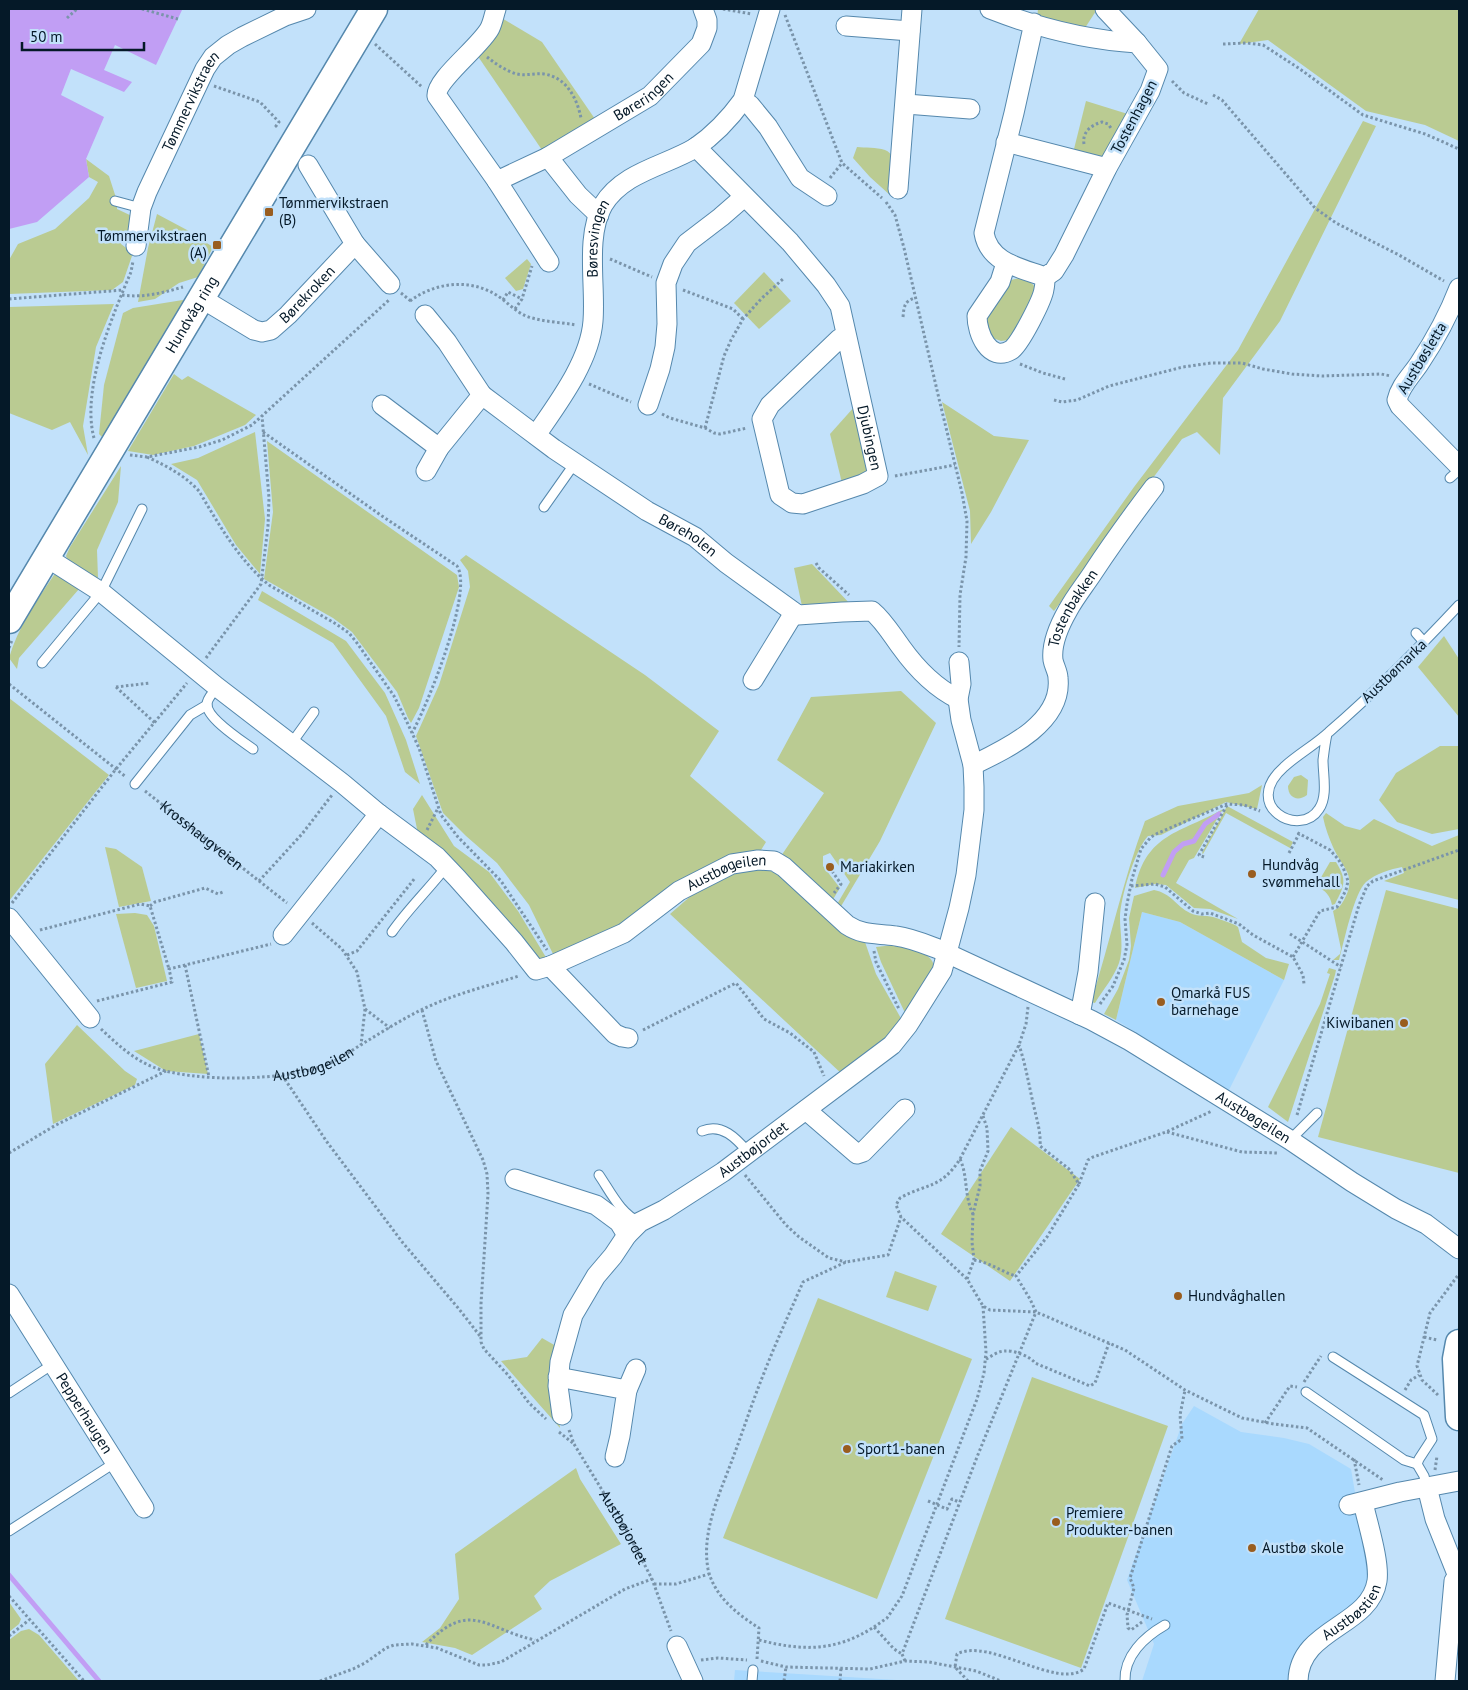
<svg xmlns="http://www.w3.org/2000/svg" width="1468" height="1690" viewBox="0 0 1468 1690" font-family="'PT Sans',sans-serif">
  <rect width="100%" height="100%" fill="#c2e1fa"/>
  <g fill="#a9d9fe">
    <path d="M1142,912L1180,922L1284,980L1229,1090L1116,1020Z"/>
    <path d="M1194,1406L1241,1432L1284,1438L1309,1444L1351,1469L1369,1575L1367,1587L1360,1600L1301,1645L1293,1660L1288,1674L1289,1681H1142L1154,1644L1127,1580L1182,1424Z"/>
    <path d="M735,1670L913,1681H734Z"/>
  </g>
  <g fill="#bacb92">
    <path d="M1038,9H1094L1096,11L1083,31L1037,18Z"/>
    <path d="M1259,9H1459V141L1425,125L1366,111L1268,40L1239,44Z"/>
    <path d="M500,17L542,42L595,119L542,150L477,55Z"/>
    <path d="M1086,101L1131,115L1106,160L1073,153Z"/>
    <path d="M1363,121L1376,126L1280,321L1223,398L1220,455L1197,432L1182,439L1054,611L1049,606L1134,487L1238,350Z"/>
    <path d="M857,147C865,148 876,147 885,150C900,155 892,184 891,196L870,177L853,158Z"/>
    <path d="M86,159L109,176L117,201V209L134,217L133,232L121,233V244L133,253L123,282L112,290L9,294V260L18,244L55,229L89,198L98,182L89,177Z"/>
    <path d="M157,214L187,230L213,247L198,277L179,283L155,299L138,302L148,248Z"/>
    <path d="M527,259L531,264L523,289L516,291L505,278Z"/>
    <path d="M764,272L791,301L759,329L734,303Z"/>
    <path d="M1019,278C1029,280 1034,283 1037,292L1009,340L1001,341L990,337L984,317L1011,280Z"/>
    <path d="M189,299L105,440L99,434L104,385L123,313L133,308Z"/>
    <path d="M114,304L96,347L83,426L88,455L70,422L52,430L9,413V307Z"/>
    <path d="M174,374L182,380L188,376L256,415L245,425L194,446L153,455L128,451Z"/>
    <path d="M942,402L994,436L1029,440L991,512L971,544L970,511Z"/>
    <path d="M855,406L869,472L842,483L830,434Z"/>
    <path d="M255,432L265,519L260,574L236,545L197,480L171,464L198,458Z"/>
    <path d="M267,441L457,575L459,587L419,708L411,723L408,718L397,692L352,632L333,618L264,579L273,512Z"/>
    <path d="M121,466L118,502L97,550L98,578L88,579L69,563L66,556L70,547Z"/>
    <path d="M466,555L645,675L719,731L690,776L766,842L758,855L622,928L554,956L529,905L497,863L466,836L443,813L416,736L439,685L470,587L468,571L460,560Z"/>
    <path d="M812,564L853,607L803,611L794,568Z"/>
    <path d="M54,575H60L79,589L19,658L17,669L9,658C18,627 36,602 54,575Z"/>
    <path d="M262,591L346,641L385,693L406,740L420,784L405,772L386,716L333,643L258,600Z"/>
    <path d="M1444,636L1459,659V717L1418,667Z"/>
    <path d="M901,691L936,723L880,841L840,908L836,906L850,882L830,853L823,856V866L840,888L832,901L781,856L824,793L777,760L811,697Z"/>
    <path d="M9,698L109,775L9,901Z"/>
    <path d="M1440,746H1459V829L1432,834L1397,822L1379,800L1396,773Z"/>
    <path d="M1301,775L1308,780L1307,795C1298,802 1288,798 1288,786L1294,777Z"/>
    <path d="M1262,785L1257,809L1226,802L1161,835L1148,836C1135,850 1120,898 1120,918C1120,933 1124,948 1119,963C1114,977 1103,990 1095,1003L1091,1002C1110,942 1123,880 1145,821L1178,806L1249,793Z"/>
    <path d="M422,795L454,846L489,872L518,911L547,959L539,963L420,844L413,809Z"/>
    <path d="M1227,806L1293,842L1290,848L1226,813L1203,854L1202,853Z"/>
    <path d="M1223,809L1194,858L1189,860L1176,883L1238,919L1210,909L1194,908L1166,885L1154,884L1135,888C1146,833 1181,833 1223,809Z"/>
    <path d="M1326,813L1345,826L1360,830L1374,819L1432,846L1459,835V900L1384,881L1404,873L1402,867C1391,869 1375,874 1366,882C1354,893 1344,942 1339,960H1333L1340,954L1341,949L1333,911C1339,908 1341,905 1344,900C1358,875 1342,868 1333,847C1329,838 1325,827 1323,817Z"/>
    <path d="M105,847L116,849L142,867L151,901L119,907Z"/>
    <path d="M1330,862H1336C1347,880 1345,885 1335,904L1332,905C1330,895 1326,891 1316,886Z"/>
    <path d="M763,868L785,877L857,931L865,942L876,974L903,1022L889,1041L843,1075L670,914L693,894L730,874Z"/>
    <path d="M1154,890C1171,893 1176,906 1190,913C1198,917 1205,915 1213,917C1220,919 1228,922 1235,925L1238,927L1242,942L1266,958L1289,964L1284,980L1180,922L1142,912L1116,1020L1104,1014L1118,989L1129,960L1131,946L1129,918L1134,896Z"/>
    <path d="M1386,890L1459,909V1173L1318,1137Z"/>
    <path d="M135,913L147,915L154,926L167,981L136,988L116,914Z"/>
    <path d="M893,945C958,956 932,976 906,1015L881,962L876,947Z"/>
    <path d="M1329,968L1336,970L1335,975L1288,1122L1268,1107L1320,1004L1330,974L1327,973Z"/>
    <path d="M77,1025L125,1071L137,1079L135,1085L53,1124L45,1064Z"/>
    <path d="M199,1034L208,1074L166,1071L134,1051Z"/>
    <path d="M1011,1127L1080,1179L1010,1281L941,1234Z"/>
    <path d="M895,1271L937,1286L928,1311L886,1297Z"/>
    <path d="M818,1298L972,1359L877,1599L723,1538Z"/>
    <path d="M542,1338L556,1346L554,1374L560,1428L501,1361L527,1357Z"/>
    <path d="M1032,1377L1168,1426L1081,1668L945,1619Z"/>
    <path d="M576,1468L580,1479L621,1544L550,1581L534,1596L542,1609L472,1655L455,1648L422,1642L440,1628L459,1599L455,1554Z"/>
    <path d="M9,1602L21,1619L19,1624L9,1632Z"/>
    <path d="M29,1629L39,1635L79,1681H9V1640L21,1631Z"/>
  </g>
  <path fill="#c19ef4" d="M9,9H178L182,10L156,65L115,45L104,70L132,82L124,92L71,69L61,95L104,117L86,159L89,177L37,222L9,229Z"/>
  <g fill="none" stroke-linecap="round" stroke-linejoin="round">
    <g stroke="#c19ef4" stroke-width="5">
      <path d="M1163,875L1174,852L1183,844L1194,841L1205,824L1219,814"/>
      <path d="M9,1575L99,1681"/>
    </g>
    <g stroke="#5588ad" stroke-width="11">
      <g id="lane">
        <path d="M115,201L141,208"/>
        <path d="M1450,478L1459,470"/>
        <path d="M544,507L575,463"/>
        <path d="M1416,633L1424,642"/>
        <path d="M42,663L101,592L142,509"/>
        <path d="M217,687C214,692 207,698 207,704C206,718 242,741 253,749"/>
        <path d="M1327,734C1325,743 1324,752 1323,760C1323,775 1328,796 1319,809C1300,839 1240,806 1284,767C1298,754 1315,745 1329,732C1375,692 1418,649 1459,605"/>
        <path d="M291,744L314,712"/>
        <path d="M135,784L190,715L207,705"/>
        <path d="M392,932C408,909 429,889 446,867"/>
        <path d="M702,1131C722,1123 736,1138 748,1152"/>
        <path d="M1290,1140L1317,1113"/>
        <path d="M599,1175C610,1191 621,1215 640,1222"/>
        <path d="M1333,1357L1424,1415L1432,1439L1419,1459L1417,1464L1424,1476L1427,1487"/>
        <path d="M1306,1392L1404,1460L1417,1464"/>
        <path d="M9,1393L53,1364"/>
        <path d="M9,1531L116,1462"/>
        <path d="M752,1681L753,1670"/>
        <path d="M1125,1681C1124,1656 1144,1637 1165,1625"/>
      </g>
    </g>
    <g stroke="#5588ad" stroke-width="21">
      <g id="street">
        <path id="s4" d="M496,9C494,15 493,22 490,28C481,46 435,80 437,96L497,181L548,157L650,96L701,44L707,28V20L703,9"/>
        <path d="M990,9C1036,27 1087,40 1137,43L1158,69L1150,91L1107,168L1064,255L1054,271L1045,277C1021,268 989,263 984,233L1014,113L1034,23"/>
        <path d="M1105,9L1137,43"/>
        <path d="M846,26L910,31"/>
        <path d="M743,100L750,105L768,127L800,178L827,196"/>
        <path d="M906,104L970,109"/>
        <path d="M1006,142L1107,168"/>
        <path id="s5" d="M696,147L790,242L826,285L840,306L878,476L863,484L803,504L792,503L780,495L762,419L770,405L839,339L846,335"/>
        <path d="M548,157L578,195L599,215"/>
        <path d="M497,181L549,262"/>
        <path d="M898,189L912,9"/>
        <path d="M355,244L390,284"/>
        <path id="s6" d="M136,246L141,208L147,192L205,69L213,57L228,45L242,37L285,16L306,9"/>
        <path d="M1006,263L1000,282L977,316C977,333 989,363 1011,350C1019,346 1043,299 1044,289C1045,285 1045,281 1045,277"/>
        <path d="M1459,288C1449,314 1435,340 1419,364C1411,376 1400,386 1397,400L1400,406L1459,466"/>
        <path id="s7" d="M201,298L254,330L262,332L271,330L288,315L355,244L308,165"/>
        <path d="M425,315L447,342L482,395"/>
        <path d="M382,405L439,448"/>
        <path d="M648,405L660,369L665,347L667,324L666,283L673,264L687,243L721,217L744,197"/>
        <path id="s8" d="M536,435C558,403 590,361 593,321C596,286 585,236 603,205C623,172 665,166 695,148C714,135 730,118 743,100L770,9"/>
        <path id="s9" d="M426,471L439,448L482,395L554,449L647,511L695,537L726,563L798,615L842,612L872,611C884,621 892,635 901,647C916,668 936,688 958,699"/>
        <path d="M46,557L101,592L217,687L342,783L379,814L437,857L457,878L514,942L536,970L550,966"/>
        <path d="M753,680L794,613"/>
        <path id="s10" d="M973,765C1006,749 1063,723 1058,678C1058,672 1054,666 1053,660C1051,643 1060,624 1068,610C1075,597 1084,586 1092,574C1111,545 1132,516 1154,487"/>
        <path d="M9,918L90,1018"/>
        <path d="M283,935L379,814"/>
        <path d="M1080,1015L1088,972L1095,903"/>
        <path id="s11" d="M628,1038L622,1037L615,1034L550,966L624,933L679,891L732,864L758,860L774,861L784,867L847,925C864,936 877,933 896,936C911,938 925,944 938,949L1091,1020L1130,1041L1290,1140L1352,1182L1396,1209L1426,1224L1459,1249"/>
        <path d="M806,1110L857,1154L863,1152L905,1109"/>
        <path d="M515,1179L596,1205L619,1222L627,1235"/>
        <path id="s12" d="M9,1294L144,1508"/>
        <path d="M558,1377L627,1390L620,1436L615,1457"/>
        <path d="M627,1390L636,1369"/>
        <path id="s13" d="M562,1415L558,1386L560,1362L573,1315L596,1276L613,1256L627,1235L640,1222L664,1210L723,1172L892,1045L908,1025L942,971L959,908L966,875L974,810V787L973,765L961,720L958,699L961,684L959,662"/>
        <path d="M1427,1487L1435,1519L1459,1579"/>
        <path d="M1349,1505L1400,1492L1459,1481"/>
        <path d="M677,1646L693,1681"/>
        <path id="s14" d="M1298,1681C1299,1628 1370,1627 1377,1581C1380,1561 1367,1522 1363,1502"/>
        <path d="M1445,1681L1454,1581L1457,1577"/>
      </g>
    </g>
    <g stroke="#5588ad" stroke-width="29">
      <g id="secondary">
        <path id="s15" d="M9,620L374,9"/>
        <path d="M1459,1343L1456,1359L1459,1417"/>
      </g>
    </g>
    <g stroke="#7a94aa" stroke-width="3" stroke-dasharray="2.5 2.5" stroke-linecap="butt">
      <path d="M142,9L178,19"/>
      <path d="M723,9L752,14"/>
      <path d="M785,15L842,163L882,198"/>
      <path d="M67,18L77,9"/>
      <path d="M375,44L422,87"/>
      <path d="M1223,44L1247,43L1263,45L1300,69L1363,115L1425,134L1459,149"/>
      <path d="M487,57C496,64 506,71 517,74C526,76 535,73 544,74C566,77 577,98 581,118"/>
      <path d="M1172,81L1184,93L1208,104"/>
      <path d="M214,86L260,102L279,122L276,126L279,128"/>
      <path d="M1213,95L1222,100L1315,208L1336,223L1399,255L1444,281"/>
      <path d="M1084,144C1082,132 1091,125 1102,122L1108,124L1111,128"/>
      <path d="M830,178L842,163"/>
      <path d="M886,202L895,215L904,248L940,403L962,493L967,521L966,557L960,595L959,647"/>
      <path d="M610,259L652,277"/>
      <path d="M683,290L733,309L743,319"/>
      <path d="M401,293L412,302"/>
      <path d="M122,295C143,298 162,293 183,287"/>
      <path d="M9,299L123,290"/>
      <path d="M503,300L508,292L522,299"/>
      <path d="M410,301C435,282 471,278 498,296C507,302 516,312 526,316C542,322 560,322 576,325"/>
      <path d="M515,309L522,299L532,266"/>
      <path d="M903,317C904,307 904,301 915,298"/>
      <path d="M1020,364L1043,373L1065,379"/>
      <path d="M589,384L631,402"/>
      <path d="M1054,400L1062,402L1077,400L1109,386L1183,367L1211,363H1242L1263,369L1292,374L1322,376L1381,374L1391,376"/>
      <path d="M662,414L670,418L705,428L714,433L720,434L747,428"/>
      <path d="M705,428L724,356L731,340L743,319L761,299L784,278"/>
      <path d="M263,432L382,516L457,566C474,591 427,706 412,733"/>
      <path d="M94,438C81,389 112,317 131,272L133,261"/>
      <path d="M130,455L147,457L199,447L222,440L252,425L389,300"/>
      <path d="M147,457C167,466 184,475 199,491C219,525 239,560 269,585L336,624L349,633L357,643L394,696L406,720L419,748L441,815L458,837L501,881L547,950"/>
      <path d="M895,476L955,465"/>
      <path d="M816,563L819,568L849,595"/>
      <path d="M9,648L12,640"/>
      <path d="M206,658L261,584L268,526L269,498L262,416"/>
      <path d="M9,684L126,777"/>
      <path d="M116,687L155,723"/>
      <path d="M116,687L150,683"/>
      <path id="s1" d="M145,791L287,903"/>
      <path d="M427,830L438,808"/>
      <path d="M1289,853L1299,834"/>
      <path d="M1204,857L1199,855L1227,805"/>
      <path d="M832,871L841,884L834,893"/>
      <path d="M259,881L302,834L332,795"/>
      <path d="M1131,886L1155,884L1165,887L1193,911L1202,914L1210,913L1239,924L1253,935L1293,957L1303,975L1304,984"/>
      <path d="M12,903L116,769L187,683"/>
      <path d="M150,906L155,902L205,888L218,894L223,892"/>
      <path d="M312,923L342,949L357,972L365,1009L361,1045"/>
      <path d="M40,930L140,904L150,906L169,969"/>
      <path d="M1290,934L1341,967"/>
      <path d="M874,951L876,962L899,1009"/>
      <path d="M347,955L357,951L415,878"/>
      <path d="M1293,957L1320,911L1337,907L1346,890L1348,881L1343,867L1338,859L1330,850L1296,832"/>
      <path d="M185,965L209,1077"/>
      <path d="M97,1001L172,982L169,969L271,944"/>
      <path d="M1100,1004L1113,986L1124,960L1127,945L1125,919L1127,904L1132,879L1141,849L1151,837L1158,833L1227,804L1244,805L1260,811"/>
      <path d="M1028,1007L1026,1024L1019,1045L960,1159C941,1189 927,1183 900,1198L896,1205L901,1217L967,1279L983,1306L990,1310L1036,1312L1125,1350L1185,1390L1242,1418L1274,1424L1307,1428L1383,1480"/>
      <path d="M365,1009L390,1028"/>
      <path d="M422,1010L436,1061L483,1160L487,1174L488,1194L481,1304V1342L484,1349L508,1375L529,1403L546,1419"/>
      <path id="s2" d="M101,1029C117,1044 133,1059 153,1067C194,1083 285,1081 326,1065C338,1060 348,1053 359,1046C377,1035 396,1023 415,1013C447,996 484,987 519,976"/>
      <path d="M643,1030L736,983L764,1019L790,1033L814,1052L824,1076"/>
      <path d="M282,1075L327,1142L403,1243L459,1309L480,1336"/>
      <path d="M1297,1115L1359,905L1367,886L1373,881L1459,850"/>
      <path d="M1167,1132L1242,1152L1278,1153"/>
      <path d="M9,1153L56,1125L166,1071"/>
      <path d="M960,1159C968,1176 964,1196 973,1214"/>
      <path d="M745,1175L786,1225L799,1237L829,1258L846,1262"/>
      <path d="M1079,1184L1088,1160L1093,1157L1166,1132L1212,1111"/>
      <path d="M974,1260C989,1262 1002,1272 1016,1276"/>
      <path d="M967,1279L974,1260L972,1242L973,1214L980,1186V1171L988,1151L987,1128L983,1116"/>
      <path d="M1424,1337L1437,1340"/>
      <path d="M986,1359C992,1356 998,1351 1005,1351C1013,1350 1030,1356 1035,1363L1090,1386L1095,1383L1109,1343"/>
      <path d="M1304,1382L1321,1356"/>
      <path d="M1405,1390L1411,1380L1419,1375"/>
      <path d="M1438,1395L1422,1380L1417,1366L1430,1313L1459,1274"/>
      <path d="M1265,1423L1290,1386L1297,1387"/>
      <path id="s3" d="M569,1430L574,1444L627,1531L652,1579L671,1631"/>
      <path d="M559,1432L574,1444"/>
      <path d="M1354,1459L1359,1485"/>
      <path d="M1435,1470L1437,1456"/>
      <path d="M928,1501L947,1509L952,1499L959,1502"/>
      <path d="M654,1584H676L709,1574"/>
      <path d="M9,1596L84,1681"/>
      <path d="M1142,1622L1131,1630L1128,1628L1127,1615L1134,1588L1130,1578L1172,1446L1182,1439L1180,1415L1185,1390"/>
      <path d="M874,1627L887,1618L902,1596L977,1399L984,1373L986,1352L983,1306"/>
      <path d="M9,1636L29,1620"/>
      <path d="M759,1640C802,1651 835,1652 874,1627L894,1649L902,1654"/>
      <path d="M426,1645C470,1598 487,1630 535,1640"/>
      <path d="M757,1659L759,1628C737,1614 714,1596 708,1569C701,1530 721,1491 734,1455C744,1428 753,1400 764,1373C776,1342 790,1312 803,1282L846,1262L888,1255L901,1217"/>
      <path d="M701,1660L718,1658L747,1660"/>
      <path d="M761,1661L786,1667L870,1669L905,1661L929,1662L976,1671L1001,1681"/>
      <path d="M905,1661L902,1654L977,1457L1036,1312L1030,1299L1016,1276L1047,1237L1079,1184L1069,1169L1040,1146C1041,1132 1037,1121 1034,1107C1029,1086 1026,1066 1019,1045"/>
      <path d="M320,1681L353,1669L365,1663L386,1648L394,1645L412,1644L437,1648L479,1665H487L501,1662L625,1589L652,1579"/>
      <path d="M784,1681L786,1667"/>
      <path d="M840,1681L841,1668"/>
      <path d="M968,1681L955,1667L957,1654C990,1637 1056,1690 1084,1669L1108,1603L1152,1619"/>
    </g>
    <use href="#lane" stroke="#fff" stroke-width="9"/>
    <use href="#street" stroke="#fff" stroke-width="19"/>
    <use href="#secondary" stroke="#fff" stroke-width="26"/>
  </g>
  <g fill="#995d1f" stroke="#c2e1fa" stroke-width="2">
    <rect x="264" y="207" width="10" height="10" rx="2.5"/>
    <rect x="212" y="240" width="10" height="10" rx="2.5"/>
    <circle cx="830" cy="867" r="5"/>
    <circle cx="1252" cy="874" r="5"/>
    <circle cx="1161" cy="1002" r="5"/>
    <circle cx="1404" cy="1023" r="5"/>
    <circle cx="1178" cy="1296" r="5"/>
    <circle cx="847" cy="1449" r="5"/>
    <circle cx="1056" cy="1522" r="5"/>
    <circle cx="1252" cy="1548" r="5"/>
  </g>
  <g text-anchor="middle" stroke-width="5" stroke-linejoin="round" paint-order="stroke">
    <g font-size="15" fill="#051928" stroke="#c2e1fa">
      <text dy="5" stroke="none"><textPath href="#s4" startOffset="381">Børeringen</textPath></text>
      <text dy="5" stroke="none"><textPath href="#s6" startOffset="156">Tømmervikstraen</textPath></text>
      <text transform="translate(1134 117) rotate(-62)" y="5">Tostenhagen</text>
      <text dy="5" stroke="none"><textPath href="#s8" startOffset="212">Børesvingen</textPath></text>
      <text dy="5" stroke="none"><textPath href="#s7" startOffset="130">Børekroken</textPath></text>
      <text dy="5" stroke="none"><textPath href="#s15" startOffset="356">Hundvåg ring</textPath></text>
      <text transform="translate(1422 358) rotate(-59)" y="5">Austbøsletta</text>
      <text dy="5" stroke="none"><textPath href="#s5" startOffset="350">Djubingen</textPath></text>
      <text dy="5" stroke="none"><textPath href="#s9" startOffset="344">Børeholen</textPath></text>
      <text dy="5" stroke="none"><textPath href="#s10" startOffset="205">Tostenbakken</textPath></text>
      <text transform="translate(1394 671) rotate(-44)" y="5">Austbømarka</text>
      <text dy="5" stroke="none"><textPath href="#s1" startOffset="72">Krosshaugveien</textPath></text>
      <text dy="5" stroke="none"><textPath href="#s11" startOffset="310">Austbøgeilen</textPath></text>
      <text dy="5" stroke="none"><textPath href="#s2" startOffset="228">Austbøgeilen</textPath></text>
      <text dy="5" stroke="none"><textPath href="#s11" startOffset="910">Austbøgeilen</textPath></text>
      <text dy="5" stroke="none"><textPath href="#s13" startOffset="352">Austbøjordet</textPath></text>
      <text dy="5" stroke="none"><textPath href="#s12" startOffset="141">Pepperhaugen</textPath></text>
      <text dy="5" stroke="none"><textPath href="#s3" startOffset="112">Austbøjordet</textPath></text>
      <text dy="5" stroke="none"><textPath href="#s14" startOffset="91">Austbøstien</textPath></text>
    </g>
    <g font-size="15" fill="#051928" stroke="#c2e1fa" text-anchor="start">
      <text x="279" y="208">Tømmervikstraen<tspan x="279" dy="17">(B)</tspan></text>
      <text x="207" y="241" text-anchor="end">Tømmervikstraen<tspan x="207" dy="17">(A)</tspan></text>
      <text x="1262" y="870">Hundvåg<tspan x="1262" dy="17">svømmehall</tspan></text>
      <text x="840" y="872">Mariakirken</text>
      <text x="1171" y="998">Qmarkå FUS<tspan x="1171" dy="17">barnehage</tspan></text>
      <text x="1394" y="1028" text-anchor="end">Kiwibanen</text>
      <text x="1188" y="1301">Hundvåghallen</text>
      <text x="857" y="1454">Sport1-banen</text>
      <text x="1066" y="1518">Premiere<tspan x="1066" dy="17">Produkter-banen</tspan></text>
      <text x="1262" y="1553">Austbø skole</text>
    </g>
  </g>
  <rect width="1468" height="1690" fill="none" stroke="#051928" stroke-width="20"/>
  <path d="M22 42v8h122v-8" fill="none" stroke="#051928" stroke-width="2.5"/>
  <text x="30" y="42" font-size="15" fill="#051928" stroke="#c2e1fa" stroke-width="4" paint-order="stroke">50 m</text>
</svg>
